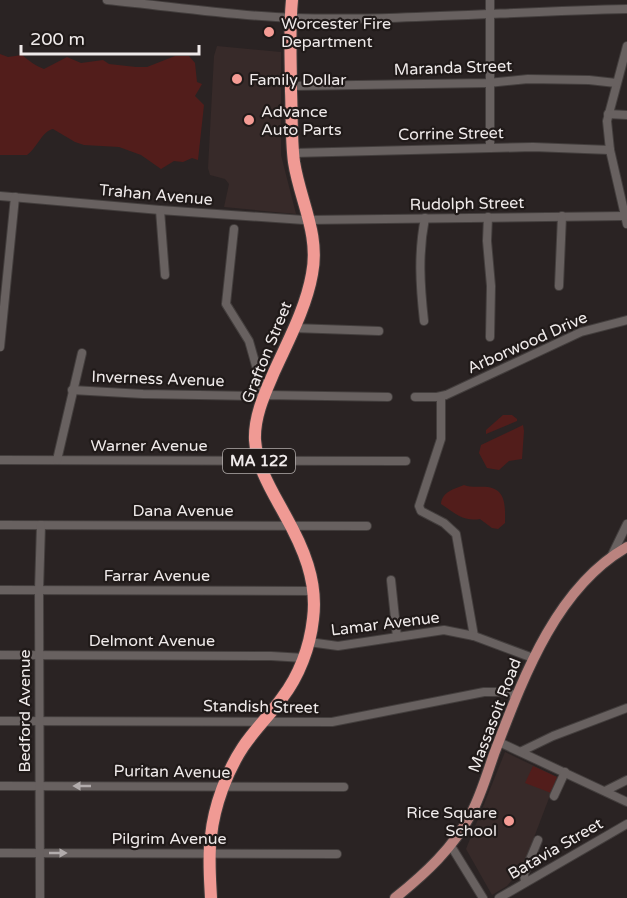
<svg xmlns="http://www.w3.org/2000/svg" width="627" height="898" viewBox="0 0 627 898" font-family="'Varela Round',sans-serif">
  <rect width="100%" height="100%" fill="#2a2323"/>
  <g fill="#372a29">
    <path d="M217,46L281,52V155L296,214L224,207L229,184L225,179L210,175L208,168L214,56Z"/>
    <path d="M505,752L557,777L522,869L507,886L492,895L466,849Z"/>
  </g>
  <g fill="#521d1b">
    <path d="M0,54L8,57L22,55C29,61 36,66 44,69L67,57L81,63L103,60L109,64L136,67H147L175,56H189L195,63L197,82L202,84L195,96L204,105L198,160L192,158L183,162L174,161L161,169L141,155L119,147L84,145L75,142L53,129C42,131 37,148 27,155H0Z"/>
    <path d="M503,415H512L517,419V421L486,434V430Z"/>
    <path d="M523,425L524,431L522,459L509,461L499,470L487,468L479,453L481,445Z"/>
    <path d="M464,485C472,488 480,486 488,487C507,490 505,508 505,523L498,529L492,528L480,519C462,522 454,512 441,504C442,492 454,489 464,485Z"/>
    <path d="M533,766L557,777L551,793L525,783Z"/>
  </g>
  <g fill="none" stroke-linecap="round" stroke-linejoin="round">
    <g stroke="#433e3d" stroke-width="10">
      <g id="minor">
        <path d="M107,0C169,6 231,16 294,18C405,21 516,11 627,9"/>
        <path d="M627,46L607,121L610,150L627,224"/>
        <path d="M291,86L488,83L528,79L589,80L616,83"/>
        <path d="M608,114L627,115"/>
        <path d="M490,148V0"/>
        <path d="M293,153L533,147L610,150"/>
        <path d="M0,196L160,210L304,220L625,216"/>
        <path d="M160,210L165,275"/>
        <path d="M488,217L487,241L491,286L490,337"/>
        <path d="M234,229L226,304L249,341L264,394"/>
        <path d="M559,286L562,216"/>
        <path d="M424,321C420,285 418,253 425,218"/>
        <path d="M293,328L379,331"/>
        <path d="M0,347L15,197"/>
        <path d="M72,390L143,394L254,396L264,395L388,397"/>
        <path d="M415,397H437L446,395L581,332L627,320"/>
        <path d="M441,397V439L419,506L421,511L444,523L456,534L474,636"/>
        <path d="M0,460L406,461"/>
        <path d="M57,460L82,353"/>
        <path d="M0,525L367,526"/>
        <path d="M611,557L627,524"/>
        <path d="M391,580L397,637"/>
        <path d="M0,590L313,591"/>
        <path d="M309,642L338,646L444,630L474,636L533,658"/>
        <path d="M0,655L271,656L304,658"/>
        <path d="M0,721L332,722L484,692H500L517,695"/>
        <path d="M499,742L627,802"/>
        <path d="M522,751L553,736L627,708"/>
        <path d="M0,786L344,787"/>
        <path d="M605,791L627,780"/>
        <path d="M554,796L565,772"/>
        <path d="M451,846L483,898"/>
        <path d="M0,853L337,854"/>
        <path d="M525,882L524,874L538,840"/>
        <path d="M40,898L39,590L41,525"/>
        <path d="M499,898L627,824"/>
      </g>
    </g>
    <g stroke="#433e3d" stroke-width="12">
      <path id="major" d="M395,898C426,873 453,848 471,814C481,795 487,774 494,754C522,681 555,588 627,547"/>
    </g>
    <g stroke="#433e3d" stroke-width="14">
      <path id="highway" d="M211,898C210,878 208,856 211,836C214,806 227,771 243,747C255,729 270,715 282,698C299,676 310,647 313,619C318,581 303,547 285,515C272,491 257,468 255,440C254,416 265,393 274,372C288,341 306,308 312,274C320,234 300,201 294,162C291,139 292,114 291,91C291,61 289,30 292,0"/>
    </g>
    <use href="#minor" stroke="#686160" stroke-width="8"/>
    <use href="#major" stroke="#ba837f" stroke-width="10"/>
    <use href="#highway" stroke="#f09a94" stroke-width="12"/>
  </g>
  <defs><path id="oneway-solid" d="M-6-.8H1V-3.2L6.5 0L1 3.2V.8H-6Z" transform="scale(1.5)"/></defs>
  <g fill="#b2acac">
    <use href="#oneway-solid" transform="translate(82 786) rotate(180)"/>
    <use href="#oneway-solid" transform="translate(58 853)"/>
  </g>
  <g fill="#f59c95" stroke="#201a19" stroke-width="2">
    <circle cx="269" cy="32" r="6"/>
    <circle cx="237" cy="79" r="6"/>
    <circle cx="249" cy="120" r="6"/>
    <circle cx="509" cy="821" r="6"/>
  </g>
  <g text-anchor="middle" stroke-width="4.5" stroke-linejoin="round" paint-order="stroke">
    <rect fill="#201a19" stroke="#b1acab" stroke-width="1.5" x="223" y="449" width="72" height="24" rx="4.5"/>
    <g font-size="15" font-weight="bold" fill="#efeaea">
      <text x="259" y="466">MA 122</text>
    </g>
    <g font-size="16" fill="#efeaea" stroke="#201a19" text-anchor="start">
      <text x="281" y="29">Worcester Fire<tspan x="281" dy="18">Department</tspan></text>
      <text x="249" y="85">Family Dollar</text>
      <text x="261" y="117">Advance<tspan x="261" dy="18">Auto Parts</tspan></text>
      <text x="497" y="818" text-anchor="end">Rice Square<tspan x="497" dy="18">School</tspan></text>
    </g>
    <g font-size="16" fill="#efeaea" stroke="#201a19">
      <text transform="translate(453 67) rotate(-2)" y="6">Maranda Street</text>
      <text transform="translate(451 133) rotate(-1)" y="6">Corrine Street</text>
      <text transform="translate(156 194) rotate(5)" y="6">Trahan Avenue</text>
      <text transform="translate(467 203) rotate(-1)" y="6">Rudolph Street</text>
      <text transform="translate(527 342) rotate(-24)" y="6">Arborwood Drive</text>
      <text transform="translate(266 352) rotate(-68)" y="6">Grafton Street</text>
      <text transform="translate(158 378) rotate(2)" y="6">Inverness Avenue</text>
      <text x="149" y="451">Warner Avenue</text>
      <text x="183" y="516">Dana Avenue</text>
      <text x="157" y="581">Farrar Avenue</text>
      <text transform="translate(385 623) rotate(-7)" y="6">Lamar Avenue</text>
      <text x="152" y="646">Delmont Avenue</text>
      <text transform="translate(261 706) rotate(1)" y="6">Standish Street</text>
      <text transform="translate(24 711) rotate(-90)" y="6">Bedford Avenue</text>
      <text transform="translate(494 715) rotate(-69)" y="6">Massasoit Road</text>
      <text transform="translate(172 771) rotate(1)" y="6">Puritan Avenue</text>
      <text x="169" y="844">Pilgrim Avenue</text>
      <text transform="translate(555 848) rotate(-30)" y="6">Batavia Street</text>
    </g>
  </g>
  <path d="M21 45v9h178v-9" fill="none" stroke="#efeaea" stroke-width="3"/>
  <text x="30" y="45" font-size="18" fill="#efeaea" stroke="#201a19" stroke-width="4.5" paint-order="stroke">200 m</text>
</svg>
